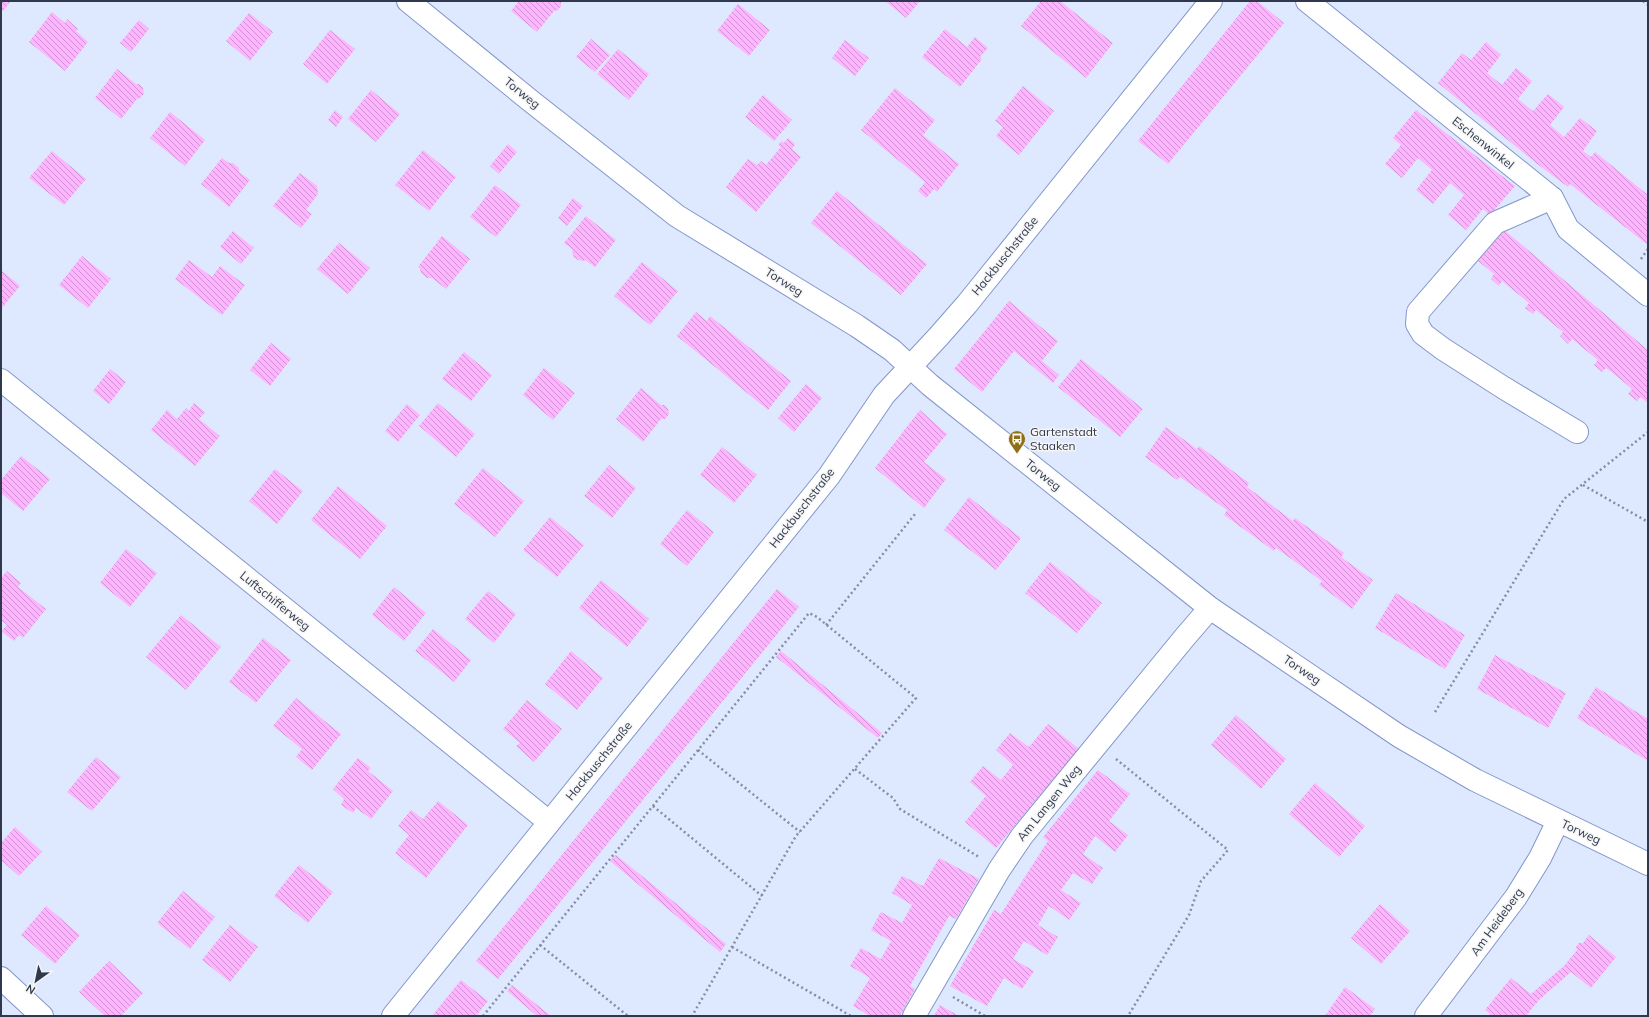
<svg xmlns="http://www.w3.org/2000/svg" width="1649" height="1017" viewBox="0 0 1649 1017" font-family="Mulish,sans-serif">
  <defs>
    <pattern id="building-back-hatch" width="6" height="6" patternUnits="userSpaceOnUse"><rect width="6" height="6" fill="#feb4fe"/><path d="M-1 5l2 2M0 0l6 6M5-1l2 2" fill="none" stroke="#ce93d0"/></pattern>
  </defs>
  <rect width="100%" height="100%" fill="#dee8fe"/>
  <g fill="url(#building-back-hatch)">
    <path d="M1,1H11L3,11L1,9Z"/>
    <path d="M519,1H561V6L558,10L554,11L537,32L511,11Z"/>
    <path d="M885,1H920L906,18Z"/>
    <path d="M1041,1H1060L1113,43L1086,78L1021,26Z"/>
    <path d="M1250,1H1257L1284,23L1168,164L1138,141Z"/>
    <path d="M738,4L770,30L749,56L717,31Z"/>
    <path d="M52,12L65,23L67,19L78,29L76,31L88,42L65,71L29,42Z"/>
    <path d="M249,13L273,32L250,61L226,41Z"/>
    <path d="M139,20L149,29L131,52L120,43Z"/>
    <path d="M945,29L967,47L975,37L988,48L980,57L982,59L960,87L922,57Z"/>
    <path d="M330,30L355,49L327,84L303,64Z"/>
    <path d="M591,39L610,55L595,72L576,57Z"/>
    <path d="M845,40L869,58L855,76L832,58Z"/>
    <path d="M1486,42L1501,55L1487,73L1502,85L1516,68L1532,81L1518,99L1533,111L1548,94L1564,107L1550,125L1564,137L1580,118L1597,131L1583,151L1591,157L1595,152L1648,195V245L1570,184L1568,187L1536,163L1438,83L1462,53L1471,60Z"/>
    <path d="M618,49L649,74L629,100L597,74Z"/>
    <path d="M117,69L136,84H139L143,88L144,94L140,98L137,99L121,119L95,98Z"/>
    <path d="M1023,86L1054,111L1019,155L996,136L1003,127L995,121Z"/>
    <path d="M895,88L935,120L923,135L959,164L937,192L934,189L926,198L918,191L925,182L861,130Z"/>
    <path d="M371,90L400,114L376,142L348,119Z"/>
    <path d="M763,95L792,120L774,141L745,117Z"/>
    <path d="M335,110L343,117L336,127L328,120Z"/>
    <path d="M1416,110L1515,186L1490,215L1483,209L1466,230L1448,215L1464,195L1450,183L1433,204L1416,190L1432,170L1418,158L1402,178L1385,164L1401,145L1393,138Z"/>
    <path d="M170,112L205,140L185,166L150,138Z"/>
    <path d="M788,138L795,144L792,149L801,157L756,212L726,187L748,159L757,165L761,161L766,165L781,147L778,145L782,141L784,143Z"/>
    <path d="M508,144L517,152L499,174L490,166Z"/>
    <path d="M423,150L456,177L429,211L395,185Z"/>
    <path d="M52,151L86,179L64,205L29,178Z"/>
    <path d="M222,158L229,163H233L239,168V172L250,180L229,207L201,184Z"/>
    <path d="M300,173L317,186L318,194L306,210L312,214L301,228L273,206Z"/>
    <path d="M495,185L521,205L496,237L470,217Z"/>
    <path d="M837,191L927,264L901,295L811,223Z"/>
    <path d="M573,198L583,206L567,226L558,218Z"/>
    <path d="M586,216L616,240L595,267L585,260L584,261L578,260L574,257L572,252L573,250L564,243Z"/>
    <path d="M1504,230L1648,350V403L1640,397L1637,401L1628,394L1632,389L1619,378L1606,368L1602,372L1594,365L1598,360L1572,339L1568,344L1560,336L1563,332L1536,310L1533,314L1525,308L1529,303L1502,281L1499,286L1491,279L1494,274L1478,261Z"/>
    <path d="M233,231L254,248L241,264L220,247Z"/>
    <path d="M442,236L470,259L446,289L432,278H427L421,273L420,269L418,267Z"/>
    <path d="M339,243L370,268L348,294L317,269Z"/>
    <path d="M82,256L111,279L88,308L59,285Z"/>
    <path d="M189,260L212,277L220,266L245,285L222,315L175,279Z"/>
    <path d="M642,262L678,291L650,325L614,296Z"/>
    <path d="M1,270L20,286L1,309Z"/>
    <path d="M1009,301L1058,341L1042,361L1059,375L1053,383L1014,351L982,392L954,369Z"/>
    <path d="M696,312L707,321L710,316L791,381L768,410L677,336Z"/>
    <path d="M271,343L291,359L270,386L250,370Z"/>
    <path d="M464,352L492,375L471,401L442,379Z"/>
    <path d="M1081,359L1143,409L1120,437L1058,387Z"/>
    <path d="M544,368L575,393L553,420L523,395Z"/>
    <path d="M110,369L126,382L109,404L93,391Z"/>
    <path d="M806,384L822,398L794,432L778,418Z"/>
    <path d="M641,388L661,405H664L668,409L669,414L665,419H661L643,442L616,419Z"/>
    <path d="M194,403L205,412L199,419L220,436L195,466L151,430L167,410L177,419L186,408L189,411Z"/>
    <path d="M438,403L475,434L456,457L419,426Z"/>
    <path d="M407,404L420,415L398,442L385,431Z"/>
    <path d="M920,410L947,434L924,462L946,479L924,508L875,468Z"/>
    <path d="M1166,427L1197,449L1199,446L1249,483L1247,487L1293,521L1295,518L1344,553L1341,557L1373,580L1352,609L1319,585L1322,581L1276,548L1274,551L1224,515L1227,510L1180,477L1177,480L1145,457Z"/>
    <path d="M722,447L757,475L734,503L700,475Z"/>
    <path d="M21,456L50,479L23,511L1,493V480Z"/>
    <path d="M609,465L636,488L612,518L584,496Z"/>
    <path d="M483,468L524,501L495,537L454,504Z"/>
    <path d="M275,469L303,491L277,524L249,501Z"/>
    <path d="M338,486L387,526L360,559L311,520Z"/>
    <path d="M969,497L1021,538L996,570L944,530Z"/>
    <path d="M687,510L714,532L687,566L660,544Z"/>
    <path d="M550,517L584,545L557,577L523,550Z"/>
    <path d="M126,549L157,573L130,607L100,583Z"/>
    <path d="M1050,562L1102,603L1077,633L1025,593Z"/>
    <path d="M7,571L21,583L18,587L46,609L23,638L19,635L14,641L1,631L7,625L1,620V578Z"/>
    <path d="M601,580L649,619L627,647L579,608Z"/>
    <path d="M394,587L426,613L404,641L372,615Z"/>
    <path d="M777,589L799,607L498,979L476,961Z"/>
    <path d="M488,591L516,614L494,643L465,619Z"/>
    <path d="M1396,593L1465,635L1445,669L1375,628Z"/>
    <path d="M181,615L221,647L186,690L146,657Z"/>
    <path d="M433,629L471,660L454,682L415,651Z"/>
    <path d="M263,638L291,660L256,703L229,682Z"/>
    <path d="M571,651L603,678L577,710L545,684Z"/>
    <path d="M781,651L882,733L878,738L776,657Z"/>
    <path d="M1495,655L1566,693L1548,728L1477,689Z"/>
    <path d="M1596,687L1648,719V761L1577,718Z"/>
    <path d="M296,698L341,734L312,770L296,757L302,749L273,726Z"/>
    <path d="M527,700L562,729L534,762L516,746L520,743L503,729Z"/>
    <path d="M1236,715L1286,759L1261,789L1211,745Z"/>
    <path d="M1048,724L1079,749L996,848L965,822L986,796L970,782L983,766L1001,780L1013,765L996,750L1010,733L1029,747Z"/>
    <path d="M96,757L121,777L92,811L67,792Z"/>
    <path d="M358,758L371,768L368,771L393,791L371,819L356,808L353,813L341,805L344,799L333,789Z"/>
    <path d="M1098,770L1130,794L1109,821L1128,835L1115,852L1095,836L1083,854L1103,868L1092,884L1073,873L1061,890L1081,903L1069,920L1049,906L1038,925L1058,937L1047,955L1024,941L1013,959L1034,971L1022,989L1004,978L987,1006L950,986L994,910L1001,914L1048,841L1043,837Z"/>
    <path d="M1315,783L1365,826L1339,857L1289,814Z"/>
    <path d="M438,801L468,825L426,878L395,853L409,835L398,826L411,810L423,819Z"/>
    <path d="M15,827L42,852L19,876L1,860V843Z"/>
    <path d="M616,855L726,944L720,952L610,861Z"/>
    <path d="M939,858L979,879L956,919L949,916L910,986L915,989L900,1016H870L853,1006L870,978L850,966L861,948L881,959L891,941L871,930L881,912L902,923L912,905L892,893L902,876L923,886Z"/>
    <path d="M299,865L333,892L308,923L274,896Z"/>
    <path d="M183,891L215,917L190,949L157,923Z"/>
    <path d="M1380,904L1410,931L1381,964L1351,938Z"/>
    <path d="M46,906L80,935L55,964L21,935Z"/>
    <path d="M230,925L258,947L230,982L202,960Z"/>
    <path d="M1589,935L1616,957L1591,988L1571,972L1539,1000L1526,1016H1488L1490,1014L1485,1010L1511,978L1531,994L1564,966L1577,950L1576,947L1579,943H1583Z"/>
    <path d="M109,961L143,993L121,1016H105L79,992Z"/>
    <path d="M461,980L488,1001L476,1016H432Z"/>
    <path d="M512,985L551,1016H537L507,991Z"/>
    <path d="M1345,987L1375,1009L1370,1016H1325Z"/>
    <path d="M940,1005L959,1016H934Z"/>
  </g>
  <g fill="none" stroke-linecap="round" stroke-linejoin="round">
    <g stroke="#8297ca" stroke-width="24">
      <g id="minor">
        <path d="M408,1L532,102L677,216L857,326L892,350L930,385L1210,608L1399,736L1475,780L1648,864"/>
        <path d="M1307,1L1552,198L1568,229L1648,295"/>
        <path d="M1552,198L1495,223L1418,312L1417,324L1423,334L1443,349L1504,388L1577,432"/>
        <path d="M1,380L549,822"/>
        <path d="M1,978L42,1016"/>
        <path d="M393,1016L829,476L884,395L939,336L967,304L1211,1"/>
        <path d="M914,1016L999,870L1022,836L1185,637L1210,608"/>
        <path d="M1426,1016L1516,897L1540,858L1558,821"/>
      </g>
    </g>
    <g stroke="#848da3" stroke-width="2.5" stroke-dasharray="2 3" stroke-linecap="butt">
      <path d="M1643,1L1648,5"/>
      <path d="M1641,259L1648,249"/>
      <path d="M1583,485L1648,522"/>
      <path d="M826,625L915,514"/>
      <path d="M1435,712L1564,499L1648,432"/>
      <path d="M698,750L800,832"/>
      <path d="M1116,759L1228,850L1201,881L1189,915L1128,1016"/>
      <path d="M855,769L893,798L900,809L979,857"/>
      <path d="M653,806L762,896"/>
      <path d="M540,945L628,1016"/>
      <path d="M732,947L851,1016"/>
      <path d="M953,997L985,1016"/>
      <path d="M483,1016L809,613L817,617L916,698L796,836L692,1016"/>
    </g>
    <use href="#minor" stroke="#fff" stroke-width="22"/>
  </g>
  <defs>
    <g id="bus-pin" transform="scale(0.9)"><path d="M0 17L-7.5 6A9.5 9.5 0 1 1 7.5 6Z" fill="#906f14" stroke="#f5f5f5"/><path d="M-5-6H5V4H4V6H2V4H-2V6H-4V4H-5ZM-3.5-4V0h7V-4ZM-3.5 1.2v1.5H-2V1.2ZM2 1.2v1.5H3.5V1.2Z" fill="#fff"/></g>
  </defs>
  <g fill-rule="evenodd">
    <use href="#bus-pin" x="1017" y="439"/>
  </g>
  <g text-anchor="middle" stroke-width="3" stroke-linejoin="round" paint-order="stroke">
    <g font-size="12" fill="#2f384d" stroke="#f5f5f5">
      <text transform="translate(522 93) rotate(39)" y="4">Torweg</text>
      <text transform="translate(1483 143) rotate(39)" y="4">Eschenwinkel</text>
      <text transform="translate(1005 256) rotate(-51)" y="4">Hackbuschstraße</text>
      <text transform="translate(784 282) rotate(32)" y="4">Torweg</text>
      <text transform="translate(1043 475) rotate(39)" y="4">Torweg</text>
      <text transform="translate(802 508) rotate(-52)" y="4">Hackbuschstraße</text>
      <text transform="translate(275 601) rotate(39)" y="4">Luftschifferweg</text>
      <text transform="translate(1302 670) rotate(34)" y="4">Torweg</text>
      <text transform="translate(599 761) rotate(-51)" y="4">Hackbuschstraße</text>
      <text transform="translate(1049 803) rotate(-51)" y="4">Am Langen Weg</text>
      <text transform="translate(1581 832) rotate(25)" y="4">Torweg</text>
      <text transform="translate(1497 922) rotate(-54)" y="4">Am Heideberg</text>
    </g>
    <g font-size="12" fill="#2f384d" stroke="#f5f5f5" text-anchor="start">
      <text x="1030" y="436">Gartenstadt<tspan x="1030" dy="14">Staaken</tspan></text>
    </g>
  </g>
  <rect width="1649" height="1017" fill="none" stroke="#2f384d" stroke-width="4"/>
  <g transform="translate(36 981) rotate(213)" stroke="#f5f5f5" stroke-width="3" paint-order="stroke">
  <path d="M0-3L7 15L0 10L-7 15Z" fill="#2f384d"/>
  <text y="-6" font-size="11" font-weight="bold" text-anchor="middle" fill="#2f384d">N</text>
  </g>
</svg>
